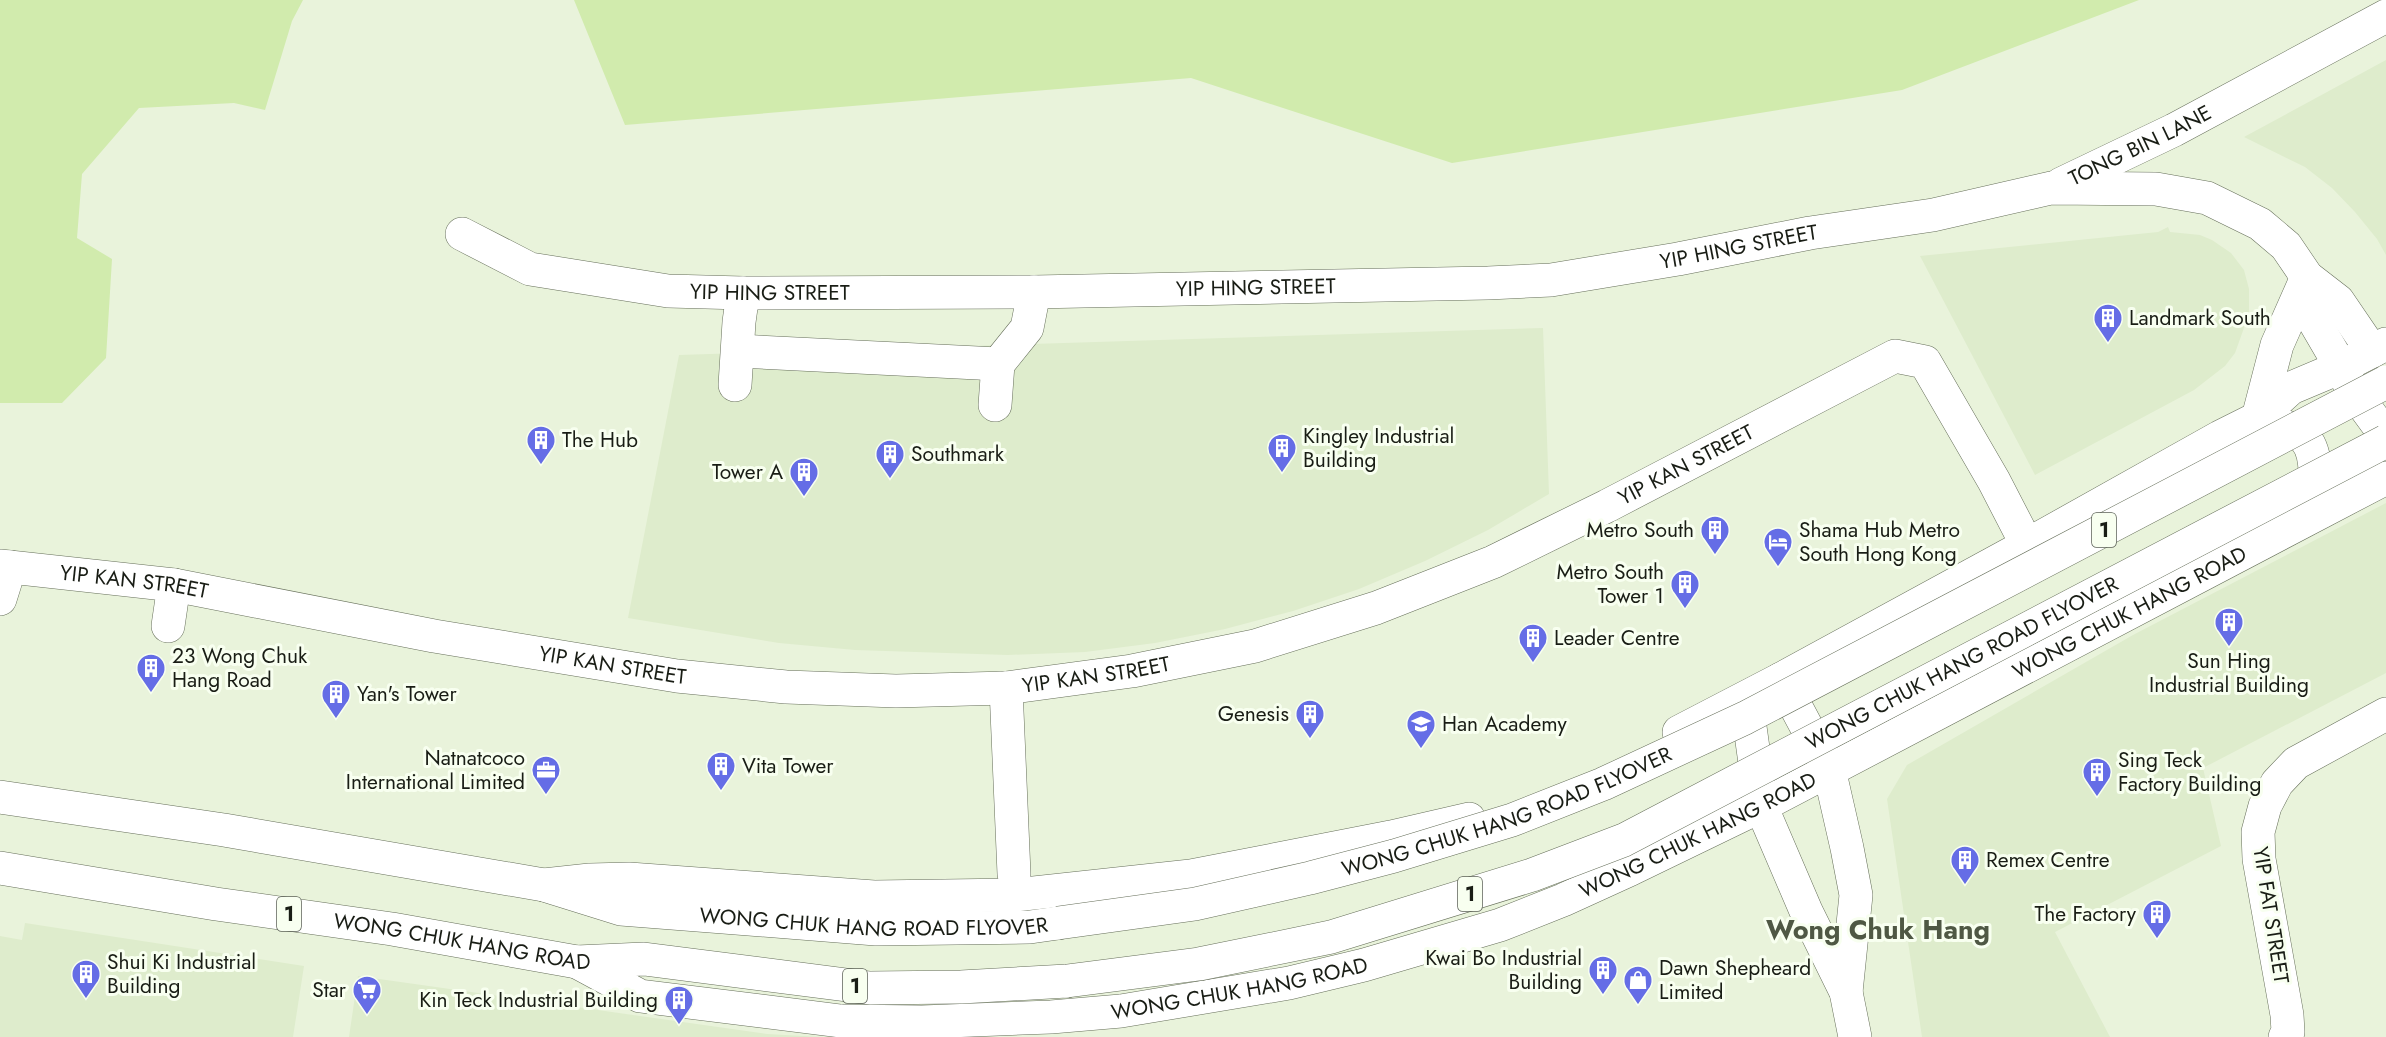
<svg xmlns="http://www.w3.org/2000/svg" width="2386" height="1037" viewBox="0 0 2386 1037" font-family="Jost,sans-serif">
  <rect width="100%" height="100%" fill="#e9f3db"/>
  <g fill="#deeccc">
    <path d="M2386,60V255L2377,239L2355,212L2332,188L2305,167L2244,137Z"/>
    <path d="M2168,227L2170,232L2200,235L2212,240L2231,253L2244,270L2249,289V314L2235,353L2225,366L2194,390L2035,475L1920,256L2158,232Z"/>
    <path d="M1543,328L1549,494L1488,530L1425,561L1359,589L1293,611L1225,629L1155,643L1085,652L1008,655L855,650L779,643L628,618L679,355Z"/>
    <path d="M2386,503V673L2203,768L2221,846L2055,932L2110,1037H1922L1887,799L1907,765L2133,635Z"/>
    <path d="M25,923L304,966L293,1037H0V936L22,940Z"/>
    <path d="M358,976L767,1034L821,1037H349Z"/>
  </g>
  <g fill="#d1ebad">
    <path d="M0,0H303L292,21L265,110L234,103L139,108L82,174L77,238L112,259L106,358L62,403H0Z"/>
    <path d="M574,0H2139L1902,90L1452,163L1191,78L625,125Z"/>
  </g>
  <g fill="none" stroke-linecap="round" stroke-linejoin="round">
    <g stroke="#666f5a" stroke-width="34">
      <g id="minor">
        <path id="s1" d="M2061,184L2174,130L2386,16"/>
        <path id="s2" d="M462,234L530,269L668,291L743,293L1034,292L1488,283L1551,280L1678,259L1810,233L1933,215L2051,188L2156,189L2207,198L2260,224L2286,246L2307,277L2338,301L2372,351"/>
        <path d="M2307,277L2313,319L2341,367"/>
        <path d="M738,351L998,364"/>
        <path d="M735,385L739,322L743,293"/>
        <path d="M995,405L998,364L1027,328L1034,292"/>
        <path id="s3" d="M0,566L174,585L434,636L677,676L786,687L896,691L1006,688L1132,671L1255,646L1376,608L1493,562L1607,506L1895,356L1925,362L1994,481L2027,545"/>
        <path d="M0,599L10,567"/>
        <path d="M168,626L174,585"/>
        <path d="M1781,679L1829,769L1847,848L1856,895L1846,992"/>
        <path d="M1006,688L1014,874"/>
        <path d="M1746,698L1761,806L1806,911L1846,992L1855,1037"/>
        <path d="M2285,1037L2288,1032L2287,1015L2259,859L2258,832L2265,806L2277,783L2296,763L2386,714"/>
      </g>
    </g>
    <g stroke="#666f5a" stroke-width="34">
      <g id="major">
        <path d="M2344,373L2353,391L2386,436"/>
        <path d="M2258,418L2277,345L2307,277"/>
        <path d="M2268,421C2282,425 2297,429 2306,440C2318,454 2316,488 2313,505"/>
        <path d="M1679,732L1781,679L2027,545L2220,437L2258,418L2291,388L2341,367L2386,344"/>
        <path d="M544,885L590,880L629,879L874,897L1014,895L1191,876L1391,837L1469,819"/>
        <path id="s4" d="M577,962L640,996L841,1021L922,1022L1051,1017L1121,1011L1289,983L1364,965L1500,925L1563,900L1631,869L1761,806L2386,478"/>
      </g>
    </g>
    <g stroke="#666f5a" stroke-width="34">
      <g id="highway">
        <path id="s5" d="M0,797L224,830L544,885L621,909L876,929L1030,927L1058,923"/>
        <path id="s6" d="M0,868L216,904L392,929L577,962L644,959L870,988L961,987L1067,981"/>
      </g>
    </g>
    <use href="#minor" stroke="#fff" stroke-width="33"/>
    <use href="#major" stroke="#fff" stroke-width="33"/>
    <use href="#highway" stroke="#fff" stroke-width="33"/>
    <g stroke="#666f5a" stroke-width="34" stroke-linecap="butt">
      <g id="highway-bridge">
        <path id="s7" d="M1058,923L1195,904L1310,878L1394,856L1512,820L1603,784L1745,718L2386,382"/>
        <path id="s8" d="M1067,981L1199,964L1331,937L1532,875L1624,840L2386,441"/>
      </g>
    </g>
    <use href="#highway-bridge" stroke="#fff" stroke-width="33"/>
  </g>
  <defs>
    <g id="building-pin" transform="scale(1.5)"><path d="M0 17L-7.5 6A9.5 9.5 0 1 1 7.5 6Z" fill="#656de6" stroke="#f8fff0"/><path d="M-4-6H4V6H1V3H-1V6H-4ZM-2.5-4.3h1.7v1.8h-1.7ZM.8-4.3h1.7v1.8H.8ZM-2.5-1h1.7V.8h-1.7ZM.8-1h1.7V.8H.8Z" fill="#fff"/></g>
    <g id="hotel-pin" transform="scale(1.5)"><path d="M0 17L-7.5 6A9.5 9.5 0 1 1 7.5 6Z" fill="#656de6" stroke="#f8fff0"/><path d="M-6-4.5h1.5V1H6V5H4.5V3h-9V5H-6ZM-4 0a1.8 1.8 0 1 1 3.6 0ZM.5 0V-2.5h3Q6-2.5 6 0Z" fill="#fff"/></g>
    <g id="school-pin" transform="scale(1.5)"><path d="M0 17L-7.5 6A9.5 9.5 0 1 1 7.5 6Z" fill="#656de6" stroke="#f8fff0"/><path d="M0-5L7-2L0 1L-7-2ZM-4 1L0 2.5L4 1V4Q0 6-4 4Z" fill="#fff"/></g>
    <g id="office-pin" transform="scale(1.5)"><path d="M0 17L-7.5 6A9.5 9.5 0 1 1 7.5 6Z" fill="#656de6" stroke="#f8fff0"/><path d="M-6-3h4V-5.5h4V-3h4V5H-6ZM-1-4.5V-3h2v-1.5ZM-6 0V1H6V0Z" fill="#fff"/></g>
    <g id="shop-pin" transform="scale(1.5)"><path d="M0 17L-7.5 6A9.5 9.5 0 1 1 7.5 6Z" fill="#656de6" stroke="#f8fff0"/><path d="M-5-2.5h2.3a2.7 3.5 0 0 1 5.4 0H5L5.5 6h-11ZM-1.5-2.5h3a1.5 2.3 0 0 0-3 0Z" fill="#fff"/></g>
    <g id="supermarket-pin" transform="scale(1.5)"><path d="M0 17L-7.5 6A9.5 9.5 0 1 1 7.5 6Z" fill="#656de6" stroke="#f8fff0"/><path d="M-6-5.5h2.5l.6 2H6L4.5 2H-2.5L-4.4-4H-6ZM-1.5 3.2a1.3 1.3 0 1 0 .1 0ZM3 3.2a1.3 1.3 0 1 0 .1 0Z" fill="#fff"/></g>
  </defs>
  <g fill-rule="evenodd">
    <use href="#building-pin" x="2108" y="318"/>
    <use href="#building-pin" x="541" y="440"/>
    <use href="#building-pin" x="1282" y="448"/>
    <use href="#building-pin" x="890" y="454"/>
    <use href="#building-pin" x="804" y="472"/>
    <use href="#building-pin" x="1715" y="530"/>
    <use href="#hotel-pin" x="1778" y="542"/>
    <use href="#building-pin" x="1685" y="584"/>
    <use href="#building-pin" x="2229" y="622"/>
    <use href="#building-pin" x="1533" y="638"/>
    <use href="#building-pin" x="151" y="668"/>
    <use href="#building-pin" x="336" y="694"/>
    <use href="#building-pin" x="1310" y="714"/>
    <use href="#school-pin" x="1421" y="724"/>
    <use href="#building-pin" x="721" y="766"/>
    <use href="#office-pin" x="546" y="770"/>
    <use href="#building-pin" x="2097" y="772"/>
    <use href="#building-pin" x="1965" y="860"/>
    <use href="#building-pin" x="2157" y="914"/>
    <use href="#building-pin" x="1603" y="970"/>
    <use href="#building-pin" x="86" y="974"/>
    <use href="#shop-pin" x="1638" y="980"/>
    <use href="#supermarket-pin" x="367" y="990"/>
    <use href="#building-pin" x="679" y="1000"/>
  </g>
  <g text-anchor="middle" stroke-width="6" stroke-linejoin="round" paint-order="stroke">
    <g fill="#f8fff0" stroke="#5c6157" stroke-width="1.5">
      <rect x="2092" y="513" width="24" height="34" rx="4.5"/>
      <rect x="1458" y="877" width="24" height="34" rx="4.5"/>
      <rect x="277" y="897" width="24" height="34" rx="4.5"/>
      <rect x="843" y="969" width="24" height="34" rx="4.5"/>
    </g>
    <g font-size="20" font-weight="bold" fill="#191d15">
      <text x="2104" y="537">1</text>
      <text x="1470" y="901">1</text>
      <text x="289" y="921">1</text>
      <text x="855" y="993">1</text>
    </g>
    <g font-size="21" fill="#191d15" stroke="#f8fff0">
      <text dy="7" stroke="none"><textPath href="#s1" startOffset="88">TONG BIN LANE</textPath></text>
      <text dy="7" stroke="none"><textPath href="#s2" startOffset="1290">YIP HING STREET</textPath></text>
      <text dy="7" stroke="none"><textPath href="#s2" startOffset="804">YIP HING STREET</textPath></text>
      <text dy="7" stroke="none"><textPath href="#s2" startOffset="318">YIP HING STREET</textPath></text>
      <text dy="7" stroke="none"><textPath href="#s3" startOffset="1737">YIP KAN STREET</textPath></text>
      <text dy="7" stroke="none"><textPath href="#s3" startOffset="135">YIP KAN STREET</textPath></text>
      <text dy="7" stroke="none"><textPath href="#s4" startOffset="1647">WONG CHUK HANG ROAD</textPath></text>
      <text dy="7" stroke="none"><textPath href="#s8" startOffset="958">WONG CHUK HANG ROAD FLYOVER</textPath></text>
      <text dy="7" stroke="none"><textPath href="#s3" startOffset="621">YIP KAN STREET</textPath></text>
      <text dy="7" stroke="none"><textPath href="#s3" startOffset="1107">YIP KAN STREET</textPath></text>
      <text dy="7" stroke="none"><textPath href="#s7" startOffset="464">WONG CHUK HANG ROAD FLYOVER</textPath></text>
      <text dy="7" stroke="none"><textPath href="#s4" startOffset="1161">WONG CHUK HANG ROAD</textPath></text>
      <text transform="translate(2271 915) rotate(81)" y="7">YIP FAT STREET</text>
      <text dy="7" stroke="none"><textPath href="#s5" startOffset="885">WONG CHUK HANG ROAD FLYOVER</textPath></text>
      <text dy="7" stroke="none"><textPath href="#s6" startOffset="468">WONG CHUK HANG ROAD</textPath></text>
      <text dy="7" stroke="none"><textPath href="#s4" startOffset="675">WONG CHUK HANG ROAD</textPath></text>
    </g>
    <g font-size="21" fill="#191d15" stroke="#f8fff0" text-anchor="start">
      <text x="2129" y="325">Landmark South</text>
      <text x="1303" y="443">Kingley Industrial<tspan x="1303" dy="24">Building</tspan></text>
      <text x="562" y="447">The Hub</text>
      <text x="911" y="461">Southmark</text>
      <text x="783" y="479" text-anchor="end">Tower A</text>
      <text x="1694" y="537" text-anchor="end">Metro South</text>
      <text x="1799" y="537">Shama Hub Metro<tspan x="1799" dy="24">South Hong Kong</tspan></text>
      <text x="1664" y="579" text-anchor="end">Metro South<tspan x="1664" dy="24">Tower 1</tspan></text>
      <text x="1554" y="645">Leader Centre</text>
      <text x="172" y="663">23 Wong Chuk<tspan x="172" dy="24">Hang Road</tspan></text>
      <text x="2229" y="668" text-anchor="middle">Sun Hing<tspan x="2229" dy="24">Industrial Building</tspan></text>
      <text x="357" y="701">Yan's Tower</text>
      <text x="1289" y="721" text-anchor="end">Genesis</text>
      <text x="1442" y="731">Han Academy</text>
      <text x="525" y="765" text-anchor="end">Natnatcoco<tspan x="525" dy="24">International Limited</tspan></text>
      <text x="2118" y="767">Sing Teck<tspan x="2118" dy="24">Factory Building</tspan></text>
      <text x="742" y="773">Vita Tower</text>
      <text x="1986" y="867">Remex Centre</text>
      <text x="2136" y="921" text-anchor="end">The Factory</text>
      <text x="1582" y="965" text-anchor="end">Kwai Bo Industrial<tspan x="1582" dy="24">Building</tspan></text>
      <text x="107" y="969">Shui Ki Industrial<tspan x="107" dy="24">Building</tspan></text>
      <text x="1659" y="975">Dawn Shepheard<tspan x="1659" dy="24">Limited</tspan></text>
      <text x="346" y="997" text-anchor="end">Star</text>
      <text x="658" y="1007" text-anchor="end">Kin Teck Industrial Building</text>
    </g>
    <g font-size="27" font-weight="bold" fill="#4f5844" stroke="#f8fff0">
      <text x="1878" y="939">Wong Chuk Hang</text>
    </g>
  </g>
</svg>
